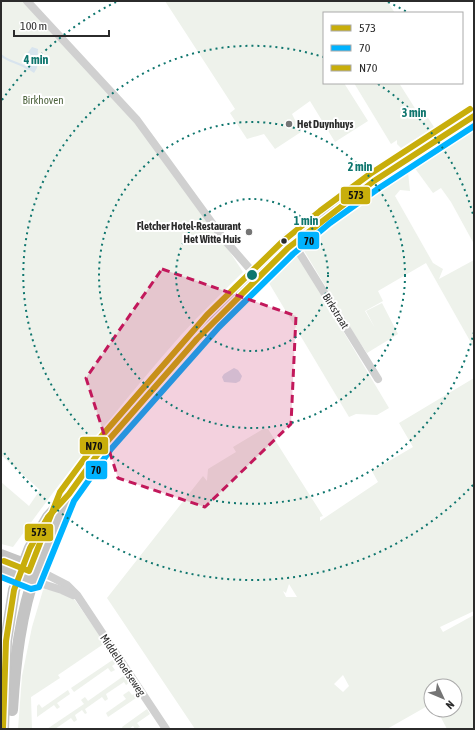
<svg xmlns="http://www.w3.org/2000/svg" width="475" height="730" viewBox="0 0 475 730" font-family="'Asap Condensed',sans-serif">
  <rect width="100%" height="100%" fill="#fff"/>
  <g fill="#eef2eb" fill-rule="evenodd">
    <path d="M1,1H24L155,138L243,272C222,293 201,313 181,335C121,403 66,474 13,547L1,544V482L29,506L40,490L1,455Z"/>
    <path d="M165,1H387L395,13H324V83H344L368,121L335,142L310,101L292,114L301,132L275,149L264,134L247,139L230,113L235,109Z"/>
    <path d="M354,83H399L423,121L428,118L434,127L401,148L397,144V140L391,144Z"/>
    <path d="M474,128V244L451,202L441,188L433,193L414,167Z"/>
    <path d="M408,172L410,191L400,190L395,196L433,263L443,269L439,279L474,260V348L426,263L378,291L383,301L365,311L375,328L366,311L382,303L398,334L367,353L356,337L303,249L340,220Z"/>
    <path d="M297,254L389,408L377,415L356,414L349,417L269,283V280Z"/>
    <path d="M474,378V611L440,627L443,632L474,615V729H447L437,710H455V686H431V704L387,729H195L107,598L203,476L207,481L208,469L236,452L233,447L263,429H268L323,516L320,517V521L378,482L372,471L413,447L399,423ZM289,584L297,597H286L283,591L286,593ZM343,675L349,686L343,692L334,684Z"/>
    <path d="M45,589L70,594L72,596L105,643L58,675L60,678L31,697L32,729H18L22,676L32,627L43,590Z"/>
    <path d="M114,659L116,663L112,666L115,670L111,672L108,668L74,692L71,688Z"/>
    <path d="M125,675L130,682L126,685L124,682L106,694L108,699L105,701L102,697L85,709L87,713L85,714L82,710L75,715L77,720L74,722L71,718L55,729H47L84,704L81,700L85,697L88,701Z"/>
    <path d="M68,690L70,694L57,703L60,707L57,709L54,705L37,717V706L39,704L42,708Z"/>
    <path d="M129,691L132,695L136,693L139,696L108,717L106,713L126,699L123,695Z"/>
    <path d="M147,709L150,714L137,723L140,727L135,729L133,726L129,729H123L122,727Z"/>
  </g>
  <g fill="#d8e4ee">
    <path d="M32,47L38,49L37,68L34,73L28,69L29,66L26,55Z"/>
    <path d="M234,368L238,370L242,376L240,381L236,383L224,382L222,377L224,374Z"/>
  </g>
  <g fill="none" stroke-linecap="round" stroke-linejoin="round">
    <path stroke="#d8e4ee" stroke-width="2" d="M1,55C8,62 19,62 28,69"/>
    <g stroke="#d0d0d0" stroke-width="8">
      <path d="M27,1L137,120L223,238L257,277"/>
      <path d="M287,237L297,249L378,379"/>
      <path d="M36,569L67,585L77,595L166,729"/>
      <path d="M33,581L62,590L73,595"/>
    </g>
    <g stroke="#c4c4c4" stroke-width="12">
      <path d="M1,555L30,566"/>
      <path d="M1,568L26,578"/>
      <path d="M12,710C15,662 20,614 37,568C45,546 56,525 65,503"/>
      <path d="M3,729L6,641L14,590L30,548L48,517L69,494L105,444L197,339L288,248L374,181L474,116"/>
    </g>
    <g stroke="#fff" stroke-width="9">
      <path id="bus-1" d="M3,729L6,641L14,590L30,548L48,517L69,494L105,444L197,339L288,248L374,181L474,116"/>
    </g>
    <g stroke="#fff" stroke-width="9">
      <path id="bus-2" d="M1,577L31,589L39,587L74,501L111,449L219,327L293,254L330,223L379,188L474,126"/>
    </g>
    <g stroke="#fff" stroke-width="9">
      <path id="bus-3" d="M4,561L29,571L60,492L99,439L207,315L282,242L320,211L370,174L470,109"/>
    </g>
    <use href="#bus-1" stroke="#c8ae0b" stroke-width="6"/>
    <use href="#bus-2" stroke="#00b3ff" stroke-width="6"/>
    <use href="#bus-3" stroke="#c8ae0b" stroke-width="6"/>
  </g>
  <path fill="#c2185b" fill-opacity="0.2" stroke="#c2185b" stroke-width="3" stroke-dasharray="8 5" stroke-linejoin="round" d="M162,269L296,316L291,424L205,507L118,478L86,378Z"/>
  <g fill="none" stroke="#0f766e" stroke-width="2" stroke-dasharray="2 4">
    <circle cx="252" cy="275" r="76"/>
    <circle cx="252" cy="275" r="153"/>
    <path d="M474 332A229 229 0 1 1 323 57M378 84A229 229 0 0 1 474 218"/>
    <path d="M473 485A305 305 0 0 1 2 450M2 100A305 305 0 0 1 116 2M388 2A305 305 0 0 1 407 12"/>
  </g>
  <g fill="#757575" stroke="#fff" stroke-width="1.5">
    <circle cx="289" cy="124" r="4"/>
    <circle cx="249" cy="232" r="4"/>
  </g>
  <circle fill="#2b2b2b" stroke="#fff" stroke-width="1.5" cx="284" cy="241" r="3.5"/>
  <g text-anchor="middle" stroke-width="4" stroke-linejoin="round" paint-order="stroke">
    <g font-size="11" fill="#4d633d" stroke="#fff">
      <text x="43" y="104">Birkhoven</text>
    </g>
    <g font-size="11" font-weight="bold" fill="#2b2b2b" stroke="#fff" text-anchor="start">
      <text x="297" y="128">Het Duynhuys</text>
      <text x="241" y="230" text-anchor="end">Fletcher Hotel-Restaurant<tspan x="241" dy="13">Het Witte Huis</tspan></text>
    </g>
    <g font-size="11" fill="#2b2b2b" stroke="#fff">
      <text transform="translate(336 311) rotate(58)" y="4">Birkstraat</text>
      <text transform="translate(123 665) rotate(56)" y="4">Middelhoefseweg</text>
    </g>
  </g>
  <circle cx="252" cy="275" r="6" fill="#0f766e" stroke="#fff" stroke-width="2"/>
  <g font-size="12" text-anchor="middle" font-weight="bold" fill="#0f766e" stroke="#fff" stroke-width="4" stroke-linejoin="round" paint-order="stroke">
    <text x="36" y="64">4 min</text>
    <text x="414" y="117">3 min</text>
    <text x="360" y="171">2 min</text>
    <text x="306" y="225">1 min</text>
  </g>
  <g stroke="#fff" stroke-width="1.5">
    <rect x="340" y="186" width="31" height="19" rx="4" fill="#c8ae0b"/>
    <rect x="297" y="231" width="23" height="19" rx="4" fill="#00b3ff"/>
    <rect x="79" y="436" width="30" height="19" rx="4" fill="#c8ae0b"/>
    <rect x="85" y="460" width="23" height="20" rx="4" fill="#00b3ff"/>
    <rect x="24" y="523" width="30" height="19" rx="4" fill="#c8ae0b"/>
  </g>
  <g font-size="11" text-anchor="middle" font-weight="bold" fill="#111">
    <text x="356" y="199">573</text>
    <text x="309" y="245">70</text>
    <text x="94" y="450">N70</text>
    <text x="96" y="474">70</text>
    <text x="39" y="536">573</text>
  </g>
  <rect width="475" height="730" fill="none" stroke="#2b2b2b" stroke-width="4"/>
  <rect x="323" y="12" width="140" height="72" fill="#ffffff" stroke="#aaaaaa"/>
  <rect x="331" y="25" width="20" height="6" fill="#c8ae0b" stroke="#aaaaaa"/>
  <text x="359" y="32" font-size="12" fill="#2b2b2b">573</text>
  <rect x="331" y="45" width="20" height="6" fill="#00b3ff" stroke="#aaaaaa"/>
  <text x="359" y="52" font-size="12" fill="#2b2b2b">70</text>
  <rect x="331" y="65" width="20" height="6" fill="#c8ae0b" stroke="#aaaaaa"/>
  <text x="359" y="72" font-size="12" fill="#2b2b2b">N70</text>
  <g transform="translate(443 698) rotate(134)"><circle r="19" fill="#ffffff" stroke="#aaaaaa"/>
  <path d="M0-3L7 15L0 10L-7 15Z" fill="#757575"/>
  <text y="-6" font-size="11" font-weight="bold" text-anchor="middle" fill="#2b2b2b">N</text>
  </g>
  <path d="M14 30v6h95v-6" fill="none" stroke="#2b2b2b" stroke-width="2"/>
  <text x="20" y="30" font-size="12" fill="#2b2b2b" stroke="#ffffff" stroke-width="3" paint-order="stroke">100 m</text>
</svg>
